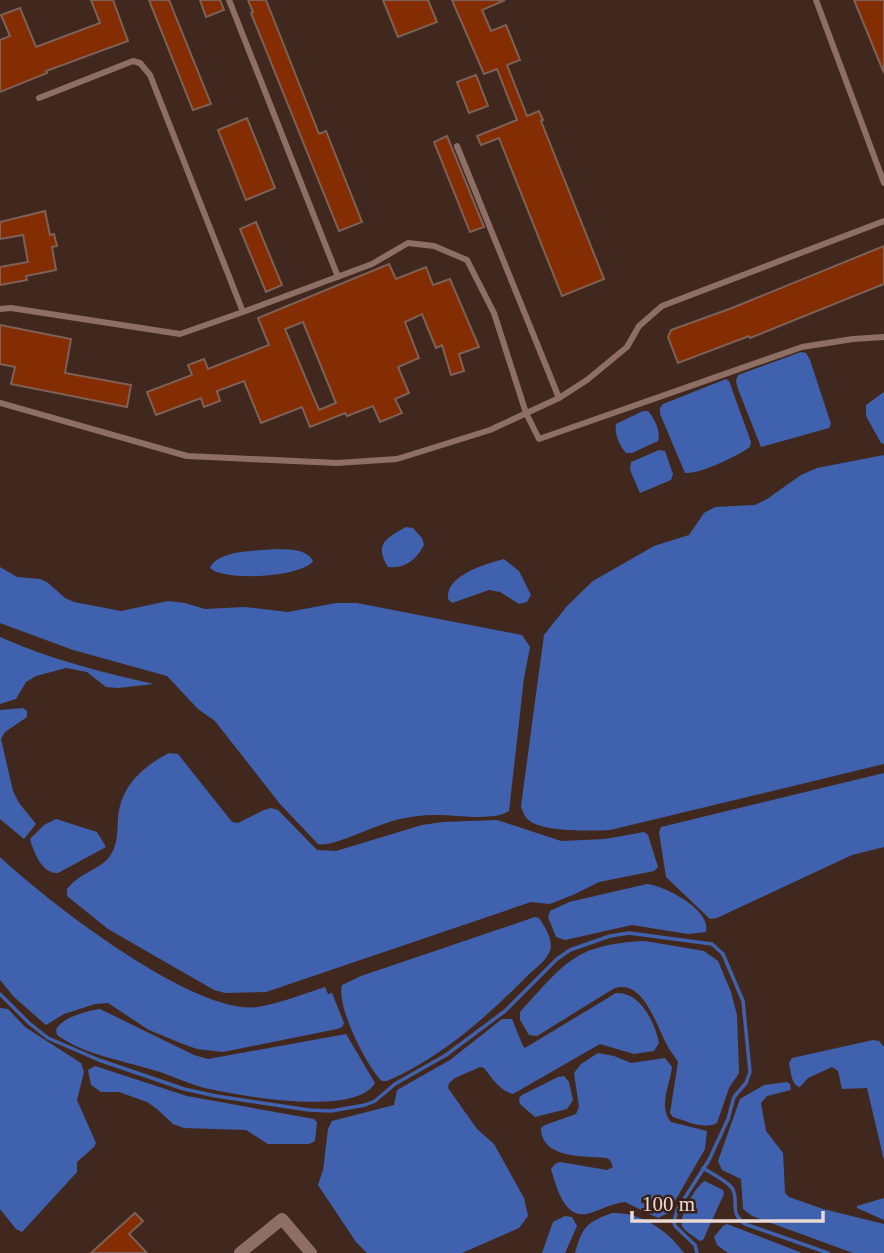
<svg xmlns="http://www.w3.org/2000/svg" width="884" height="1253" viewBox="0 0 884 1253" font-family="'Times New Roman',serif">
  <rect width="100%" height="100%" fill="#41281f"/>
  <g fill="#4062ae">
    <path d="M801,352L806,353L810,360L831,424L829,428L761,447L738,389L736,381L738,375Z"/>
    <path d="M726,379L729,381L751,442L750,447C737,456 701,474 685,473L660,414V408L663,404Z"/>
    <path d="M884,392V444L881,443L866,416V405Z"/>
    <path d="M643,411H648C655,419 661,432 658,441L632,453H626C620,446 614,434 616,424Z"/>
    <path d="M659,450L665,451L673,474L671,480L640,493L630,470L631,462Z"/>
    <path d="M884,455V764L610,830C590,831 545,832 530,821C524,817 523,812 521,806L544,635L567,606L593,581L654,546L689,535L704,513L715,507L755,505L767,499L801,475L817,468Z"/>
    <path d="M406,527L413,528L422,538L424,545C416,560 405,569 388,567C374,544 386,538 406,527Z"/>
    <path d="M275,549C289,550 306,548 313,561C302,577 224,582 210,568C217,550 257,551 275,549Z"/>
    <path d="M504,559L519,571L531,595L527,602L519,604L500,592L489,590L452,603L448,599C445,576 485,564 504,559Z"/>
    <path d="M0,567L17,577L40,579L47,582L65,598L74,602L121,611L168,601L185,603L205,609L245,607L288,612L336,603H357L522,635L530,647L524,678L509,811C493,822 453,814 433,815C422,815 411,817 400,819C381,822 330,849 318,844L280,804L215,721L198,709L167,676L73,650L0,623Z"/>
    <path d="M0,637C49,659 101,672 154,684L118,688L106,687L87,672L66,668L36,676L26,682L16,699L0,704Z"/>
    <path d="M23,708L27,711V717L5,732L1,739L13,791L19,803L36,824L24,839L0,819V710Z"/>
    <path d="M169,753L178,754L232,822L238,823L264,810L271,808L278,810L317,850L336,851L422,825L443,822L497,820L561,841L605,839L644,832L648,835L658,867L654,871L599,882L575,894L550,904L531,902L266,992L225,993L214,990L108,929L67,896V889C79,873 101,869 110,856C118,844 117,833 118,819C120,787 142,767 169,753Z"/>
    <path d="M884,773V847L852,855L717,918L710,919L666,877L659,832L661,827Z"/>
    <path d="M56,819L97,832L106,847L58,873C42,874 34,853 30,839L44,825Z"/>
    <path d="M0,857C47,901 194,1016 258,1007C280,1003 304,994 325,987L328,994L332,993L344,1023L342,1027L337,1029L223,1052L197,1049L183,1044L149,1030L108,1003L95,1004L64,1014L46,1025L14,997L0,980Z"/>
    <path d="M647,884C665,886 712,910 706,932L688,934L632,925L565,940L556,937L548,917L550,911L569,902Z"/>
    <path d="M535,917L539,918C545,927 555,942 549,953C545,962 533,970 526,977C487,1017 439,1059 387,1081H382C366,1066 336,1005 342,985L361,976Z"/>
    <path d="M645,941L704,951L718,961L731,992L737,1015L739,1073L729,1088L717,1123C703,1130 687,1121 673,1117L670,1113L678,1062C674,1055 669,1050 666,1043C656,1024 642,977 613,989L537,1036L529,1035L520,1020V1012C565,963 575,944 645,941Z"/>
    <path d="M616,993C641,992 655,1023 659,1043L654,1051L634,1054L600,1044L513,1094C500,1091 492,1078 484,1068L480,1067L455,1078L449,1083L448,1088L477,1129L494,1144L524,1198L528,1216L519,1228L462,1253H367L356,1242L318,1185L323,1170L328,1129L332,1121L394,1105L397,1090L450,1060L502,1019H512L523,1046L525,1048Z"/>
    <path d="M0,1008L8,1009L25,1027L81,1063L84,1072L77,1100L96,1143L94,1147L77,1162V1172L22,1232L16,1229L0,1209Z"/>
    <path d="M100,1009L194,1055L208,1059L346,1034L375,1083C355,1117 243,1096 209,1089C190,1085 172,1075 153,1070C122,1060 84,1055 57,1035L56,1030C62,1017 87,1011 100,1009Z"/>
    <path d="M873,1040L879,1041L884,1047V1160L867,1088L842,1089L838,1071L832,1067L808,1078L800,1087C791,1085 791,1071 789,1063L792,1058Z"/>
    <path d="M598,1053L614,1056L631,1063L665,1058L672,1067C670,1085 658,1106 671,1122L707,1131L705,1149L668,1213L658,1218L625,1202C611,1203 600,1211 586,1214C564,1218 556,1186 551,1169L555,1164L560,1162L607,1170L613,1167L610,1160L607,1158C585,1156 541,1159 541,1128L545,1125L576,1114L579,1107L574,1073L581,1064Z"/>
    <path d="M95,1066L187,1096L314,1119L317,1122L315,1141L309,1144H268L246,1130L184,1128L173,1124L157,1109L147,1102L119,1092H101L91,1085L88,1070Z"/>
    <path d="M558,1077L564,1076L569,1082L573,1100L567,1109L535,1117L520,1104L519,1098L522,1095Z"/>
    <path d="M787,1082L790,1084L791,1090L767,1096L761,1103L766,1131L783,1153L785,1193L789,1197L823,1209L884,1224V1253H853L752,1216L743,1209L741,1179L722,1170L718,1161L740,1099L764,1085Z"/>
    <path d="M705,1181L723,1190L724,1194L703,1240L700,1241C695,1237 685,1232 682,1226C679,1216 696,1185 705,1181Z"/>
    <path d="M884,1198V1220L857,1208V1206Z"/>
    <path d="M612,1213C641,1212 667,1230 684,1253H575C582,1227 587,1222 612,1213Z"/>
    <path d="M565,1216L572,1217L577,1226L565,1253H542L553,1222Z"/>
    <path d="M727,1224L802,1253H728L717,1245L714,1237L723,1226Z"/>
  </g>
  <g fill="none" stroke-linecap="round" stroke-linejoin="round">
    <g stroke="#4062ae" stroke-width="3.5">
      <path d="M0,994L29,1023L48,1038L99,1060L184,1089L216,1096L309,1110L331,1111L365,1105L375,1101L395,1084L446,1055L505,1011L557,959L570,950L610,936L629,933L712,944L723,954L743,1001L750,1072L746,1083L734,1097L728,1119L709,1160L677,1210L674,1222L675,1226L695,1245L697,1253"/>
      <path d="M703,1168C712,1174 726,1180 732,1188C740,1200 728,1212 745,1224L828,1253"/>
    </g>
  </g>
  <g fill="#842d03" stroke="#7e6156" stroke-width="2" fill-rule="evenodd">
    <path d="M91,0H113L128,41L46,71L47,73L0,92V40L10,36L1,15L20,8L36,47L100,23Z"/>
    <path d="M149,0H169L211,104L193,110Z"/>
    <path d="M200,0H220L224,10L206,17Z"/>
    <path d="M248,0H266L319,134L326,131L362,222L339,231L251,13L253,12Z"/>
    <path d="M383,0H428L437,22L398,37Z"/>
    <path d="M452,0H505L482,10L491,31L506,25L520,60L507,65L527,116L539,111L543,120L541,121L604,279L562,296L499,138L481,145L477,136L517,120L497,69L484,74Z"/>
    <path d="M854,0H884V73Z"/>
    <path d="M476,75L488,106L469,113L457,82Z"/>
    <path d="M247,118L275,188L246,200L218,130Z"/>
    <path d="M447,136L484,227L470,232L434,142Z"/>
    <path d="M45,211L50,235L54,234L57,246L52,247L56,270L26,276L27,280L0,285V267L28,262L23,235L0,239V222Z"/>
    <path d="M256,222L282,285L266,292L240,229Z"/>
    <path d="M884,246V284L750,338L749,336L678,363L668,337L671,330L732,308Z"/>
    <path d="M389,264L396,279L426,267L433,285L450,279L479,347L459,354L464,371L451,375L442,345L436,348L422,314L405,322L419,358L398,367L409,393L395,399L402,413L380,422L373,406L347,416L345,413L310,427L302,407L261,423L244,381L217,391L220,401L204,407L201,398L156,415L147,392L192,375L188,365L204,359L208,369L269,345L258,318ZM303,322L336,403L319,410L285,329Z"/>
    <path d="M0,325L71,339L65,373L131,385L127,407L11,384L15,367L0,364Z"/>
    <path d="M135,1213L143,1221L129,1234L147,1253H91Z"/>
  </g>
  <g fill="none" stroke-linecap="round" stroke-linejoin="round">
    <g stroke="#8d6f65" stroke-width="6">
      <path d="M229,0L338,277"/>
      <path d="M816,0L884,183"/>
      <path d="M457,146L559,398"/>
      <path d="M0,309L11,308L180,334L243,312L150,75L140,63L133,61L39,98"/>
      <path d="M243,312L372,264L408,243L434,246L467,260L494,313L526,413L539,439L802,347L853,339L884,337"/>
      <path d="M0,403L187,456L337,463L397,459L490,430L559,398L587,380L627,347L639,326L662,306L884,221"/>
    </g>
    <path stroke="#8d6f65" stroke-width="12" d="M240,1253L282,1219L311,1253"/>
  </g>
  <path d="M632 1211v10h191v-10" fill="none" stroke="#ebdad4" stroke-width="3.5"/>
  <text x="642" y="1211" font-size="21" fill="#ebdad4" stroke="#371e16" stroke-width="5" paint-order="stroke">100 m</text>
</svg>
